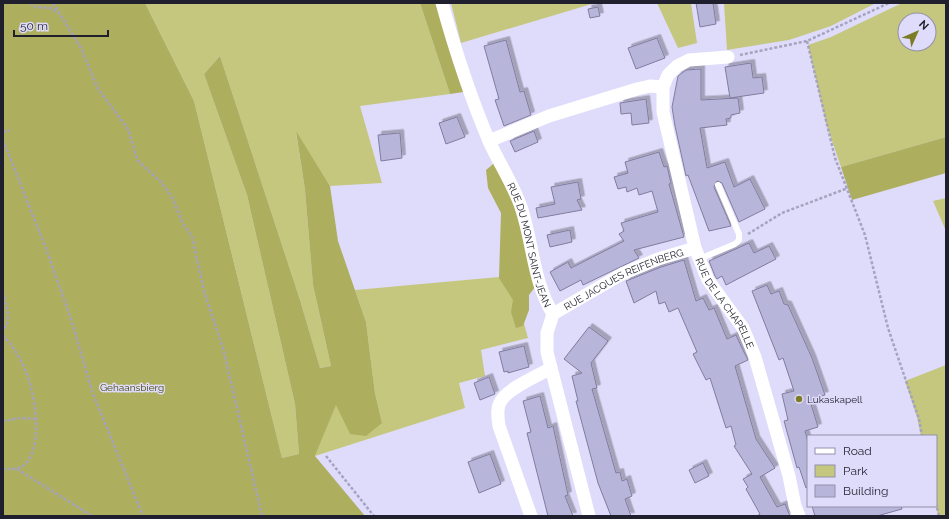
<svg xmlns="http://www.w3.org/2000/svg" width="949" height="519" viewBox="0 0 949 519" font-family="Raleway,sans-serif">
  <defs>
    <filter id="shadow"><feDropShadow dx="3.5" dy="-3.5" stdDeviation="0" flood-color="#0004"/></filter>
  </defs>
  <rect width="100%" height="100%" fill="#dfdcfb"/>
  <g fill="#c5c77e" fill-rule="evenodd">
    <path d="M145,3H420L450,94L360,106L382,183L330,186L296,132L305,190L313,285L331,366L320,368L300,300L220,56L204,74L247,195L295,404L299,454L282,458L194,101Z"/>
    <path d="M451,3H595L461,43Z"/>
    <path d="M657,3H691L697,43L678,48Z"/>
    <path d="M724,3H876L831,26L789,40L727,50Z"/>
    <path d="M902,3H946V137L841,167L826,123L808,45L831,37ZM905,20H929V44H905Z"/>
    <path d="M946,198V231L933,201Z"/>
    <path d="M511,276L528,338L481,350L485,376L459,383L465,408L315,456L336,404L382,423L375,393L366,322L355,290Z"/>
    <path d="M946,365V516H938L936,505V436H921L917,417L905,381Z"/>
  </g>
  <g fill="#adae5e">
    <path d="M3,3H145L194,101L282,458L299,454L295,404L247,195L204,74L220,56L300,300L320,368L331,366L313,285L305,190L296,131L330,186L338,241L366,322L375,393L382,423L366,436L350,434L336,405L315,456L365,516H3Z"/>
    <path d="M420,3H446L470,91L450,94Z"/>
    <path d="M946,137V173L852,200L841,167Z"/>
    <path d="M498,160L530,240L538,283L529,295V310L523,326L516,328L511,312L513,300L499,278L501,213L488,188L486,170Z"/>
  </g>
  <g fill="#b8b5da" stroke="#807c9f" filter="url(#shadow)">
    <path d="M696,3H713L716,24L700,27Z"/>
    <path d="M598,7L600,16L590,18L588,9Z"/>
    <path d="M657,38L665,58L636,69L628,48Z"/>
    <path d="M506,40L520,92L524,91L531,115L504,126L495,100L499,99L484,46Z"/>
    <path d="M751,63L753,78L762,77L764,93L730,98L725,67Z"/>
    <path d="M701,69V100L738,98L740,113L731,115V118L726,119L727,125L700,128L707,168L725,162L734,187L750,179L765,209L739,222L722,183L717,181L714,187L731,226L709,231L688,175L686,176L675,126L672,107L678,76L686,70Z"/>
    <path d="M646,99L649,123L632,125L631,113L621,114L620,103Z"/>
    <path d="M457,117L465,137L446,144L439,123Z"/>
    <path d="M534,131L538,142L515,152L510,141Z"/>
    <path d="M400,133L402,158L381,161L378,135Z"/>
    <path d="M659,152L664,167L667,166L671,183L669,184L684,237L634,250L639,258L583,285L581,280L560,291L550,272L568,262L571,268L624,241L619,234L624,231L621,223L658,212L652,191L639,195L637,188L627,192L626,187L618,189L614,177L628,173L625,162Z"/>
    <path d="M578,182L581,199L577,200L582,210L538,218L536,208L555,204L551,187Z"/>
    <path d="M570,230L572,242L550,247L547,235Z"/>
    <path d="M749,243L754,253L769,246L776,259L726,285L722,276L717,279L715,276L709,261Z"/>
    <path d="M684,260L696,301L703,298L709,310L714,308L727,339L736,335L742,348L748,360L735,366L756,439L775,468L760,477L777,507L785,504L790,516H757L760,514L746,489L748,487L743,479L752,474L734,446L736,445L731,426L726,428L710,378L706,380L693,354L697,352L678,308L669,312L665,302L659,304L656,291L634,303L626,281L661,267Z"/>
    <path d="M767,285L771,294L779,291L784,304L788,305L812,358L825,395L817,397L811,404L818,427L805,431L808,442V487L806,488L799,467L797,468L784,421L788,420L782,394L794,391L783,358L779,360L752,291Z"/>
    <path d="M589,327L608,341L591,363L597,388L592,389L616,473L620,472L622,481L627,479L632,496L625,499L631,516H611L598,483L576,401H578L572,376L582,373L564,359Z"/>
    <path d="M524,346L529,367L508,373V371L504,372L499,352Z"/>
    <path d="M489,377L495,394L480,400L474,383Z"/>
    <path d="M540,396L548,428L553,426L568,495L565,496L573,516H548L527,433L531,432L523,401Z"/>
    <path d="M490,454L501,484L479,493L468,462Z"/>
    <path d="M703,463L709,476L695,483L689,470Z"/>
    <path d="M812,506H901L902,509L877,516H815Z"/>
  </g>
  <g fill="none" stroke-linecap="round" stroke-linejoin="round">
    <g stroke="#a5a3bd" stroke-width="2.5" stroke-dasharray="3 2" stroke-linecap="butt">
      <path d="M30,3L36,7L50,8L59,13"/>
      <path d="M53,3L81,48L98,89L128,129L138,161L162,183L172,197L183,224L192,236L204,291L223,348L262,516"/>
      <path d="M807,41L835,158L865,235L888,328L919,419L922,436"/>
      <path d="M740,55L807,41L889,3"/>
      <path d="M3,132L10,130"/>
      <path d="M3,140L47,251L71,319L93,394L143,516"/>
      <path d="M748,234L782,213L848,188"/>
      <path d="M3,292C5,303 13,321 3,330"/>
      <path d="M3,335C11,344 17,353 22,363C34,385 45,443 26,463C20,470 11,469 3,469"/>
      <path d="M3,421L20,418L37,419"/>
      <path d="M326,456L374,516"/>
      <path d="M17,469L92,516"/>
      <path d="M936,503L939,516"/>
    </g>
    <path stroke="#fff" stroke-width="6" d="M699,259L735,244L739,240V234L718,185"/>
    <g stroke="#fff" stroke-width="13">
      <path id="s1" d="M442,3C455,50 470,96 489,141C499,163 513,184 521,207C533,242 533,282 553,314"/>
      <path id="s2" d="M728,57L689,60L677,66L668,75L663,87V112L695,248L708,280L743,328L755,357L789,476L795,506L799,516"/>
      <path d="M489,141L549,116L637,89L650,86L663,87"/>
      <path d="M553,314L547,333V352L589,516"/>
      <path id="s3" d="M553,314L622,274L658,259L695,248"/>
      <path d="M531,516L499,426C498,418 496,408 501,401C508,388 538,376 551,368"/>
    </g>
  </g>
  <circle fill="#7c7c25" stroke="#dfdcfb" stroke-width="1.5" cx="799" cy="399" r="4"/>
  <g text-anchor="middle" stroke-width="3" stroke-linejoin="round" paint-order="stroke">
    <g font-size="10" fill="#201f2d" stroke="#dfdcfb">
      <text dy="4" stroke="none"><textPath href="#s1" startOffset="258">RUE DU MONT SAINT-JEAN</textPath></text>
      <text dy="4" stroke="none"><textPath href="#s3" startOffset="79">RUE JACQUES REIFENBERG</textPath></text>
      <text dy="4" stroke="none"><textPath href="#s2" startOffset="306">RUE DE LA CHAPELLE</textPath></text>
    </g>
    <g font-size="10" fill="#474707" stroke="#dfdcfb">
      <text x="132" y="391">Gehaansbierg</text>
    </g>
    <g font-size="10" fill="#201f2d" stroke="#dfdcfb" text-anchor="start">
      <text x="807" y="403">Lukaskapell</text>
    </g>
  </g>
  <rect width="949" height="519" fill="none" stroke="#201f2d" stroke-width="8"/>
  <rect x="807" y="435" width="130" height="72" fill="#dfdcfb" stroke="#9390a9"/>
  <rect x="815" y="448" width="20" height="6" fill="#ffffff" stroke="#9390a9"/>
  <text x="843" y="455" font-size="12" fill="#201f2d">Road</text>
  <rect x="815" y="465" width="20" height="12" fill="#c5c77e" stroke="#9390a9"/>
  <text x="843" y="475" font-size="12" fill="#201f2d">Park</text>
  <rect x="815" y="485" width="20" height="12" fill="#b8b5da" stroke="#9390a9"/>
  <text x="843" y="495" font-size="12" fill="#201f2d">Building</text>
  <g transform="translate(917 32) rotate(45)"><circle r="19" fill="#dfdcfb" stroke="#9390a9"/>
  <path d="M0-3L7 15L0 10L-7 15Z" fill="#7c7c25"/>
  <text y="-6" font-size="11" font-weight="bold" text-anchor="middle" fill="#201f2d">N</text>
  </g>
  <path d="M14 30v6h94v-6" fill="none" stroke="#201f2d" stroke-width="2"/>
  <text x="20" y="30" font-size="12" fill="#201f2d" stroke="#dfdcfb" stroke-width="3" paint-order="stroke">50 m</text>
</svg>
